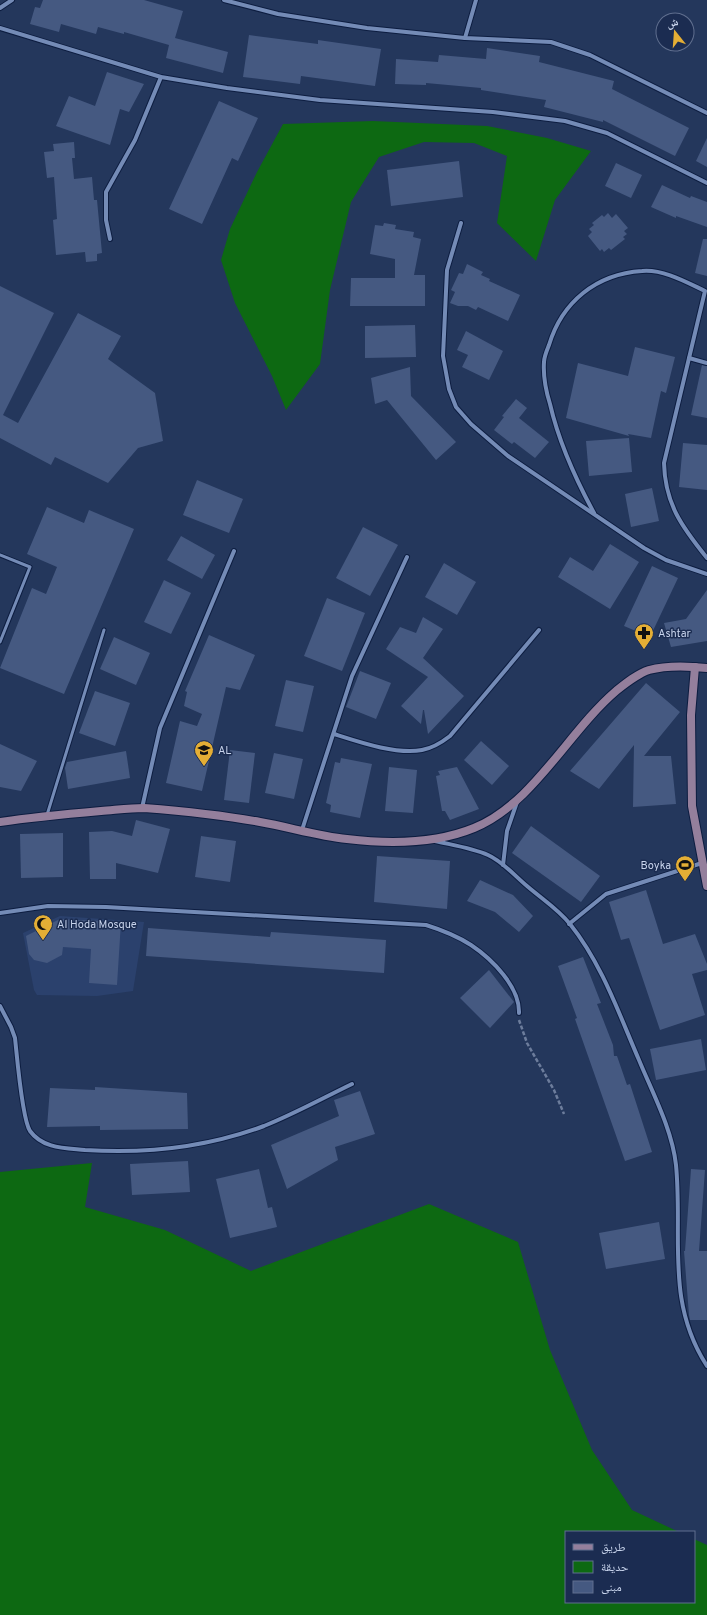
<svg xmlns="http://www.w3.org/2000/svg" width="707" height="1615" viewBox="0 0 707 1615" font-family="Overpass,'Noto Naskh Arabic',sans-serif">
  <rect width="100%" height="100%" fill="#24375c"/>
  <path fill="#2b416d" d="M60,916L144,922L133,991L97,996L37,995L34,990L23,933Z"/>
  <g fill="#0d6912">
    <path d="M373,121L487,126L547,138L591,151L555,200L536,261L497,223L507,156L474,143L424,142L379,157L351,202L330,290L320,364L286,410L272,376L235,303L221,260L230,229L257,172L283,124Z"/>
    <path d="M92,1163L85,1207L165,1230L251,1271L429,1204L518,1242L550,1350L592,1450L632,1510L679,1532H566V1602H694V1539L707,1545V1615H0V1172Z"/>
  </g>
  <g fill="#455981">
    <path d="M43,0H144L183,11L175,38L228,52L223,73L166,58L169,45L124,32V34L98,27L96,34L61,24L59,32L30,24L35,7L40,8Z"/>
    <path d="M249,35L318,44V40L381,49L375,86L301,76L300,84L243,77Z"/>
    <path d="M487,48L540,56L539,62L614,81L612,89L689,128L675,156L603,120V122L544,107L546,100L481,90V88L426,83V85L395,84L396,59L438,62L439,55L486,59Z"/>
    <path d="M107,72L144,84L129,112L120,109L110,145L56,126L69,96L95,106Z"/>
    <path d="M219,101L258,118L238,161L232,158L202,224L169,209Z"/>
    <path d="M707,138V167L696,161Z"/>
    <path d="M74,142L75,158H72L74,179L92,177L94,200H97L102,253L97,254V261L86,262L85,252L56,255L53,220L57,219L54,177L47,178L44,152L54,151L53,144Z"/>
    <path d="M459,161L463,197L391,206L387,170Z"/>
    <path d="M616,163L642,175L631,198L605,186Z"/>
    <path d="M662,185L690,198L691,196L707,202V227L676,216V218L651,207Z"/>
    <path d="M608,213L612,218L616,214L628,228L624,231L627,234L623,237L625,239L611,250L609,248L604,252L602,249L600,251L588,236L592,232L589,229L594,225L592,223L602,215L604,217Z"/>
    <path d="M384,223L396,225L395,229L414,232L413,237L421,239L414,275H425V306H350L351,278H395V259L370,254L375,225L383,226Z"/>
    <path d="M703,239H707V276L695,273Z"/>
    <path d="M467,264L483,272L481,275L490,279L489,281L520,295L508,321L478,307L476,310L468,306H458L450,303L455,292L451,290L459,273L463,274Z"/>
    <path d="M0,286L54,313L3,415L18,423L78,313L121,336L108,359L155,393L163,441L138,448L108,483L55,457L51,465L0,438Z"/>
    <path d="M415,325L416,357L365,358V326Z"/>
    <path d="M466,331L503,351L489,380L462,367L468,355L457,350Z"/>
    <path d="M635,347L675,357L666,393L661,391L651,438L628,434L629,436L566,418L578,363L628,376Z"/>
    <path d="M702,365L707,366V418L691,415Z"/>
    <path d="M410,367L411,396L456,442L436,460L387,400L375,404L371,378Z"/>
    <path d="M516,399L527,408L519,418L549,442L535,458L514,442L512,444L494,430L504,417L502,416Z"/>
    <path d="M629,438L632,472L589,476L586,441Z"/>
    <path d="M683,443L707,445V490L679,487Z"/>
    <path d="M197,480L243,499L229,533L183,515Z"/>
    <path d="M652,488L659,521L631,527L625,494Z"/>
    <path d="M47,507L84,523L89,510L134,529L64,694L0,668L32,588L46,594L57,567L27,554Z"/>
    <path d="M363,527L398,545L370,596L336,578Z"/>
    <path d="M181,536L215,555L202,579L167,560Z"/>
    <path d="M610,544L639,562L610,609L558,577L570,557L593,571Z"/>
    <path d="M444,563L476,582L457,615L425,597Z"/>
    <path d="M652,566L678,578L650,637L624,626Z"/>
    <path d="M164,580L191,593L171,634L144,622Z"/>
    <path d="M707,590V641L671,647L664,623L686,619Z"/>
    <path d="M327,598L365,613L342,671L304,656Z"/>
    <path d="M423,617L443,629L423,658L464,696L428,734L424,710H423L421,724L401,706L428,677L386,649L400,627L416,633Z"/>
    <path d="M209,635L255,655L240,690L226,687L202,791L166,783L180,721L197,726L202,714L184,706L187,692L185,691Z"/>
    <path d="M114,637L150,653L136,685L100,669Z"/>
    <path d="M360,671L391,683L376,719L346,707Z"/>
    <path d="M286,680L314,686L303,732L275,726Z"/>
    <path d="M646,683L680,712L644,756H671L676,804L633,807L634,745L599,789L570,771Z"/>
    <path d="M95,691L130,703L115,746L79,733Z"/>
    <path d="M481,741L509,766L492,785L464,760Z"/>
    <path d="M0,744L37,761L21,791L0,787Z"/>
    <path d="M230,750L255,753L249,803L224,800Z"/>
    <path d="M126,751L130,778L68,789L65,768L67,762Z"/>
    <path d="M274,753L303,759L294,799L265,793Z"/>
    <path d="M341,758L372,764L360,818L330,812L331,805L326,803L335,762L340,763Z"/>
    <path d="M389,767L417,770L413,813L385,811Z"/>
    <path d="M457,767L479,809L450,820L445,811H442L436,776L440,775L438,771Z"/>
    <path d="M136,820L170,829L158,873L116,863V879H90L89,832L112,831L132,836Z"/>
    <path d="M531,826L600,876L581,902L512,853Z"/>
    <path d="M63,833V877L21,878L20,834Z"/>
    <path d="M201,836L236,841L230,882L195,877Z"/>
    <path d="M377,856L450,861L447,909L374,902Z"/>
    <path d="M480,880L513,895L533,916L519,932L495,912L467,901Z"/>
    <path d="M646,890L663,944L695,934L707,964V970L692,974L705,1015L660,1030L629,938L621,940L609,902Z"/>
    <path d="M60,919L121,922L117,985L89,983L91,949L63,947L62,955L47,963L34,960L29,954L26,936Z"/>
    <path d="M148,928L270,937L271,932L386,940L384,973L146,956Z"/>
    <path d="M583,957L601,1003L597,1004L613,1045L614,1056H617L627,1085L630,1084L652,1152L625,1161L575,1019L577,1018L558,966Z"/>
    <path d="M489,970L514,1002L490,1028L460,998Z"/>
    <path d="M701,1039L706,1070L656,1080L650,1049Z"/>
    <path d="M95,1087L187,1093L188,1129L100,1130V1126L47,1127L50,1088L95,1090Z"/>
    <path d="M360,1091L375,1134L335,1147L338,1160L287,1189L271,1145L339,1116L334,1100Z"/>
    <path d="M188,1161L190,1192L132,1195L130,1164Z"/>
    <path d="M259,1169L268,1208L272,1207L277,1227L230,1238L216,1179Z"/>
    <path d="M691,1169L705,1170L699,1251H707V1320H690L689,1315L684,1251H685Z"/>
    <path d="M659,1222L665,1259L606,1269L599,1233Z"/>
  </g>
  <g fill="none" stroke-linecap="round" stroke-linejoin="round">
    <g stroke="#0d1d40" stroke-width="5">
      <g id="lane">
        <path d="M0,555L30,567L0,642"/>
        <path d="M47,815L104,630"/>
      </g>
    </g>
    <g stroke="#0d1d40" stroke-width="6">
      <g id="street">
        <path d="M224,0L278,14L367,28L465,38L551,42L590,55L707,113"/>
        <path d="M0,8L12,0"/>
        <path d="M0,28L161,77L227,88L320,100L493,112L565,121L607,133L707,183"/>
        <path d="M465,38L476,0"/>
        <path d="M461,223L447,270L443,356L449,389L456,407L471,424L508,456L644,548L666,560L707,574"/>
        <path d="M110,239L106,220V192L135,140L161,77"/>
        <path d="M689,358L707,363"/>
        <path d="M594,513C575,478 559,443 550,404C546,391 543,376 544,362C544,357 547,350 549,345C562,302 596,274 642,271C663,269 686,282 705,291L664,463C665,504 682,527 707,558"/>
        <path d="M334,734C359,742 397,755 422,750C433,748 441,743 450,736L539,630"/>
        <path d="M142,808L160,728L234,551"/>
        <path d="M302,830L352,676L407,557"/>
        <path d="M435,841C452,845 472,848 488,855C502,861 515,876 527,886C542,899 558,909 570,924C602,964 619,1014 639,1060C653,1094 672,1129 676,1165C683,1237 665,1301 707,1366"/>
        <path d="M503,865L507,831L517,802"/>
        <path d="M0,913L48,906L106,907L426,925C442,930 457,936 471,945C492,959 520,987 519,1013"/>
        <path d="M569,924L606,894L702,863"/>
        <path d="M0,1006L11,1027L15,1038C17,1056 22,1119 30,1131C43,1149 66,1148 85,1150C145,1154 207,1147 264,1126C294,1114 323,1098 352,1084"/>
      </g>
    </g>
    <g stroke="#0d1d40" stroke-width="10">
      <g id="secondary">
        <path d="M695,667L691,715L692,806L707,886"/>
        <path d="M0,822C34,817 67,814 101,811C115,810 130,808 144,808C182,811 222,815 260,822C289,827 318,836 347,839C389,844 435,844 474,828C533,804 568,732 616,691C626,683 637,674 649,670C667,665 689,666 707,668"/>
      </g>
    </g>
    <path stroke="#6d7d9c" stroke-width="2.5" stroke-dasharray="4 2" stroke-linecap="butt" d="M519,1020L527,1043L554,1090L564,1114"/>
    <use href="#lane" stroke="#748bb6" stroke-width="3"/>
    <use href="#street" stroke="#748bb6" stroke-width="4"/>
    <use href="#secondary" stroke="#947f9c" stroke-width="8"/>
  </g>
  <defs>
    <g id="pharmacy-pin" transform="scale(1)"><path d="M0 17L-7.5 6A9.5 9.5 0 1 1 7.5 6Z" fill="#e4ae35" stroke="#1b2c51"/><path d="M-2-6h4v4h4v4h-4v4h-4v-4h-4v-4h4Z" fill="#111"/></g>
    <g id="school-pin" transform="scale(1)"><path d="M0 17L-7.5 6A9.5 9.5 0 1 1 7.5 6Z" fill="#e4ae35" stroke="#1b2c51"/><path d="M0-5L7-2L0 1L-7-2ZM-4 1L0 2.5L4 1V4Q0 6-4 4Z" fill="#111"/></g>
    <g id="stadium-pin" transform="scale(1)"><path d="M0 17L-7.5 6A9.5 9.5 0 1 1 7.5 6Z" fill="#e4ae35" stroke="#1b2c51"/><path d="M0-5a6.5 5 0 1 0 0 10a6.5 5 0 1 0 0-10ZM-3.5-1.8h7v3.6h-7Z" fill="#111"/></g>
    <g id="mosque-pin" transform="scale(1)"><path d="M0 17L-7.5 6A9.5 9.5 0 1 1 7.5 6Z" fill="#e4ae35" stroke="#1b2c51"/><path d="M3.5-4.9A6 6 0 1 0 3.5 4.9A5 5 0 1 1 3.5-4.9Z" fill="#111"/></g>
  </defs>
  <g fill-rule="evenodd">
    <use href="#pharmacy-pin" x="644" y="633"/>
    <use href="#school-pin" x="204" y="750"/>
    <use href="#stadium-pin" x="685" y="865"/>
    <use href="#mosque-pin" x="43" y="924"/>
  </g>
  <g text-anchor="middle" stroke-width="3" stroke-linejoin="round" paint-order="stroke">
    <g font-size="11" fill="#c7d3eb" stroke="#1b2c51" text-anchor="start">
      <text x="658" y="637">Ashtar</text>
      <text x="218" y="754">AL</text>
      <text x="671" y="869" text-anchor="end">Boyka</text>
      <text x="57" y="928">Al Hoda Mosque</text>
    </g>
  </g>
  <rect x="565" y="1531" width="130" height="72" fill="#1b2c51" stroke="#606f8f"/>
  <rect x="573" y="1544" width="20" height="6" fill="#947f9c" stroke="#606f8f"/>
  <text x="601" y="1551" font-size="12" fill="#c7d3eb">طريق</text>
  <rect x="573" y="1561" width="20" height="12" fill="#0d6912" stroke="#606f8f"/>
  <text x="601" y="1571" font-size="12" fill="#c7d3eb">حديقة</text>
  <rect x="573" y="1581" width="20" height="12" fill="#455981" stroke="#606f8f"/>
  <text x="601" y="1591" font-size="12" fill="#c7d3eb">مبنى</text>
  <g transform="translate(675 32) rotate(343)"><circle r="19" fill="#1b2c51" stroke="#606f8f"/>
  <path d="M0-3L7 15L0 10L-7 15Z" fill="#e4ae35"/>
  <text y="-6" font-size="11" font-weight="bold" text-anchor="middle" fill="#c7d3eb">ش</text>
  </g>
</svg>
